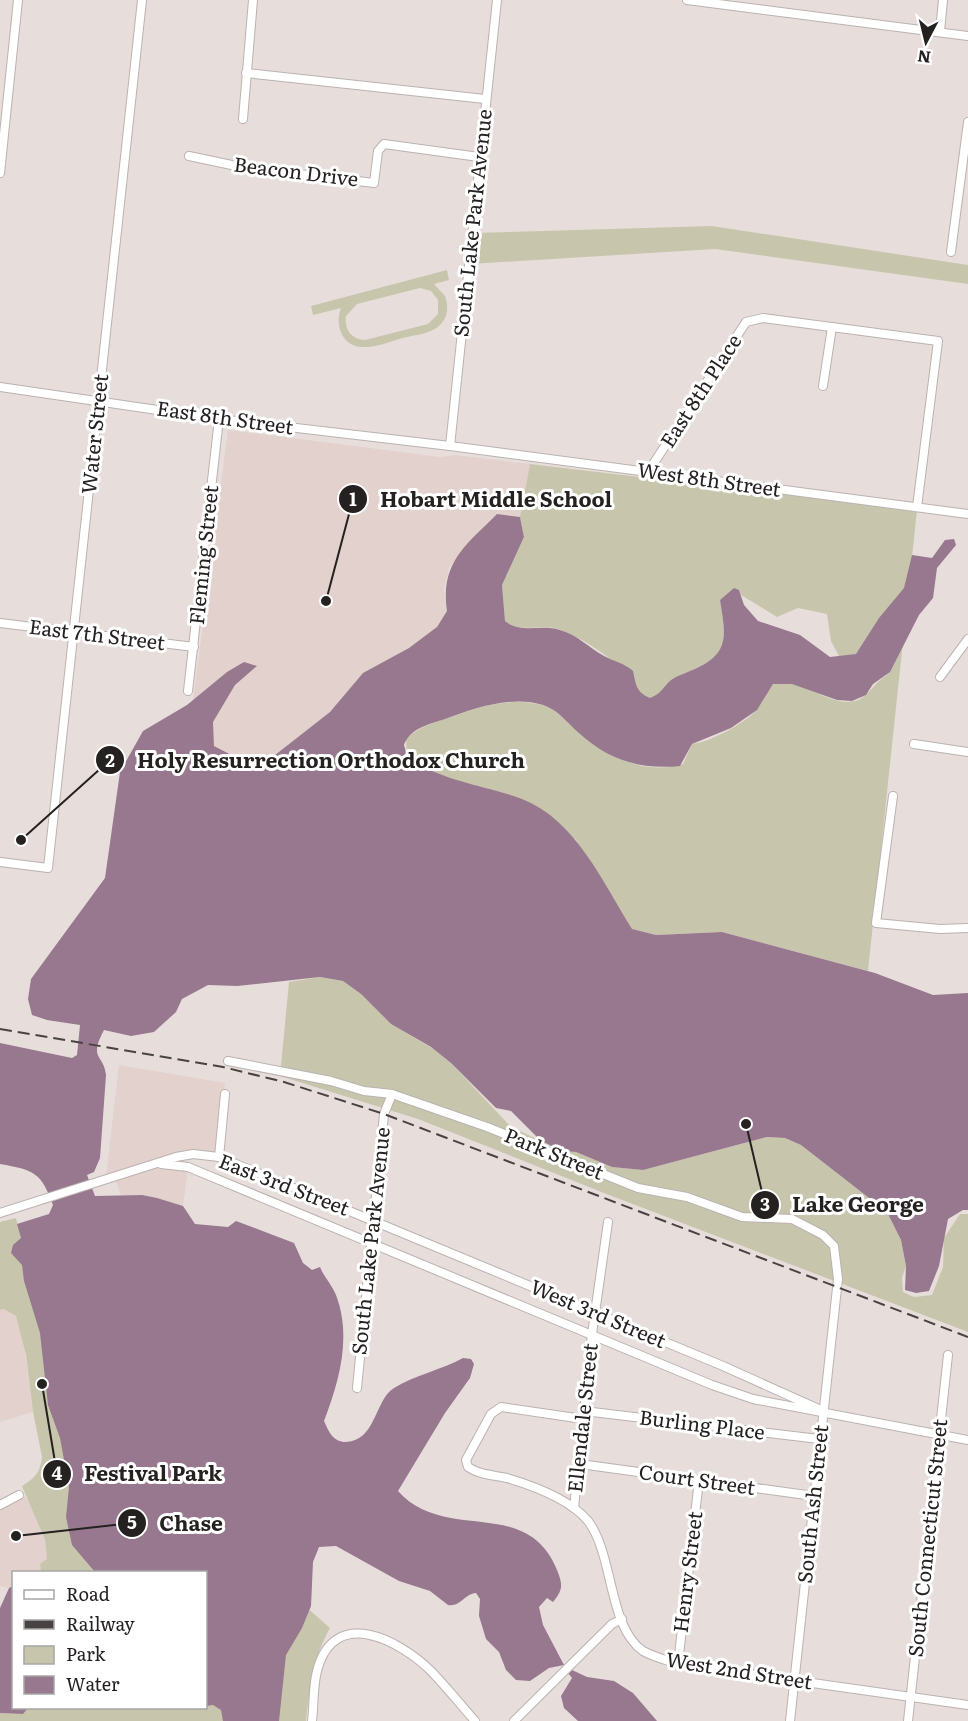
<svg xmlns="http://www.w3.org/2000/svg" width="968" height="1721" viewBox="0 0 968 1721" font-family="Literata,serif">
  <rect width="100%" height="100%" fill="#e7dedb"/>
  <g fill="#e2d1cc">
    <path d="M228,430L440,457L455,455L530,464L520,517L497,514L469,542L449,568L444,590L447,612L434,630L409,648L363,673L330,712L270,759H239L214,746L213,722L235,685L257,666L227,672L193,701Z"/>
    <path d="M119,1065L225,1083L217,1156L194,1153L106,1177Z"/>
    <path d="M160,1165L188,1168L183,1206L142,1195H121L114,1177Z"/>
    <path d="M4,1309L16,1316L23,1339L33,1412L0,1422V1310Z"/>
    <path d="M23,1493L31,1506L45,1541L47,1559L40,1565L41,1572H14L13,1586L9,1588L0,1586V1507Z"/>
  </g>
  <g fill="#c7c6ac" fill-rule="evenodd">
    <path d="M712,226L968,265V284L715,249L471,264L474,233Z"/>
    <path d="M447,270L449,280L434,284L445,296C449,307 448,318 439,326C430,334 414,335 403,338C391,341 378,347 366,347C343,349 334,326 341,308L313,315L311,306ZM420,288L431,291L438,300V314L428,324L365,340C351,339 344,329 346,316L357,304Z"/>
    <path d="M530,464L917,510L868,971L722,932L656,935L631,929L575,839L485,788L439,776L407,756L406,739C420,725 442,720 460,714C486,704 523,696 550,708C561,713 566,721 575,728C606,755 640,776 683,764L692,744C708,743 748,722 758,708C764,701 767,692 773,684C801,675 826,707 855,701C869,697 874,682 887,675L898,596L856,654L840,658L831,641L827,614L798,608L777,617L741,595L739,590L720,600C725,633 731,652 697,668C689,672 678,675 671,680C663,687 661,695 650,698L640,694C637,689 636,682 632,678C618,662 575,632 554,628C537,625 519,633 505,621L502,585L524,537L520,517Z"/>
    <path d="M320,977L343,981L361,994L391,1024L435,1050L451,1063L510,1126L561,1151L576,1152L612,1167L643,1170L767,1137L785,1138L801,1145L887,1212L901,1240L906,1266L902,1278L903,1292L914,1297L932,1295L943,1267L944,1238L960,1214H968V1332L609,1195L418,1119L280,1076L289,982Z"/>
    <path d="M16,1218L21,1238L106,1572H41L40,1564L47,1559L45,1540L22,1486C35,1478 40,1473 42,1457L33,1412L26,1355L16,1316L4,1309L0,1310V1222Z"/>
    <path d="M304,1605L330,1628C313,1658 310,1687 306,1721H0V1713L22,1714L28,1708H206V1702L278,1652Z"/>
  </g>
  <g fill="#97788f">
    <path d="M497,514L520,517L524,537L502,585L505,621C521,634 541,624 560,630C578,635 589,648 604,656C615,662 624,663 633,671C636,685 636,692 650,698C661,694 663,687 671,680C678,675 689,672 697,668C731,652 725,633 720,600L734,588L739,590L744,605L758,621L800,635L830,657L856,654L879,618L904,588L912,555L932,558L945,540L954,539L956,545L937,568L933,598L919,615L890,672L873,684L866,695L852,701L837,700L792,684H773L757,710L731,728L692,744L680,766C641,770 608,760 579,733C566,722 560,711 543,705C512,695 475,708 445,719C430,724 410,728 404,745L407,756C441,782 482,784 522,799C576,820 603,883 632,929L656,935L722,932L875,973L933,995L968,993V1210H963L948,1219L939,1266L929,1291L916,1293L905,1290L906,1266L901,1240L887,1212L801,1145L785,1138L767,1137L643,1170L612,1167L576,1152L561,1151L540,1140L511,1111L496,1108L451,1063L431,1047L391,1024L361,994L343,981L320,977L237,986L208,985L182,999L176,1012L154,1032L131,1036L104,1030C88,1060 104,1054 106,1075L100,1158L94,1172L87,1175L95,1196L142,1195L157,1198L183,1206L195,1224L228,1227L236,1221L294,1243L303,1263L312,1270L320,1267C324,1277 332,1285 336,1295C352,1337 339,1382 324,1421C329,1432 333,1442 346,1442C376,1441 375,1399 394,1388C415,1375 441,1370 463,1358L471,1359L474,1364L470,1378L445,1413L398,1491C445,1544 527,1495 557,1570C563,1585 563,1590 553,1602L547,1598L539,1607L543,1625L564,1665L549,1668L530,1681L516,1680L506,1670L499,1652L486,1639L479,1616L480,1599L476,1593C464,1594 461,1607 448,1605L430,1591L399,1581L336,1546L319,1547L313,1562L311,1606L302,1628L286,1655L279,1721H223L221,1710L213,1705L206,1706V1572H95L72,1545L66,1517L69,1487L60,1438L48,1405L40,1333L24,1281L22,1265L11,1253L13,1245L21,1238L17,1224L49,1214L53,1205C41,1172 34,1170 0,1164V1043L72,1058L77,1055L80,1025L47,1020L32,1015L28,999L31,979L105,878L120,772L143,731L187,705L227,672L244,662L257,666L235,685L213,722L214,746L239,759H270L330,712L363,673L409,648L437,627L447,611C440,563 465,546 497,514Z"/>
    <path d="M13,1586L14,1708H28L23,1714L0,1713V1608L9,1588Z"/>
    <path d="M572,1670L587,1677L614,1681L633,1693L657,1721H578L564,1708L561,1696L572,1678L568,1673Z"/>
  </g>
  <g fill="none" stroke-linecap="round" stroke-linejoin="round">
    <g stroke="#bbb2af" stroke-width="10">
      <g id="minor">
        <path d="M687,0L968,36"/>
        <path d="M940,31L943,0"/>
        <path d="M246,73L485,99"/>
        <path d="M243,119L253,0"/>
        <path d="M189,156L241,167L374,183L378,151L384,144L479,157"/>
        <path d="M0,173L18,0"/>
        <path d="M951,252L968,122"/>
        <path d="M823,386L832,327"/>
        <path d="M0,387L219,419L450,446L968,514"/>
        <path d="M450,446L497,0"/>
        <path d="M648,472L746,322L763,318L938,341L917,507"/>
        <path d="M0,623L194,647"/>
        <path d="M940,677L968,639"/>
        <path d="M188,691L219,419"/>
        <path d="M914,744L968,752"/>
        <path d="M893,796L876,923L940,929L968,928"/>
        <path d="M0,862L48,868L142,0"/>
        <path d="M228,1061L331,1081L364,1091L392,1094L487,1127L638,1188L687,1197L742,1217L792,1219L823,1235L834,1246L838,1279L790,1721"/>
        <path d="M219,1157L225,1094"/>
        <path d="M161,1164L188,1167L712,1385L753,1399L968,1440"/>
        <path d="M0,1213L176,1157L193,1154L219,1157L723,1366L823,1411"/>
        <path d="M357,1388L384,1114L392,1094"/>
        <path d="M584,1411L819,1439"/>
        <path d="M583,1419L501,1407L491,1414L466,1460L468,1467C480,1475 493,1475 507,1478C534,1486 570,1499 588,1521C614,1555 608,1627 643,1651C654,1657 666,1660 678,1664L968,1705"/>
        <path d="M580,1464L814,1496"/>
        <path d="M0,1505L19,1495"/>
        <path d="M574,1508L592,1334L608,1222"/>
        <path d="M678,1664L699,1480"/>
        <path d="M312,1721C314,1705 313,1686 317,1671C334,1605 400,1640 432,1672C447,1688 461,1705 475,1721"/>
        <path d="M514,1721L612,1624L622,1619"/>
        <path d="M908,1721L948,1355"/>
      </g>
    </g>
    <use href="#minor" stroke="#fff" stroke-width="8"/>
    <path stroke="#484342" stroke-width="2" stroke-dasharray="12 6" stroke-linecap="butt" d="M0,1029L223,1067L284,1082L384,1114L968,1337"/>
  </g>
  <g text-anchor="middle" stroke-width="6" stroke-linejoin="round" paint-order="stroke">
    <g font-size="20" fill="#242120" stroke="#fff">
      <text transform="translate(296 172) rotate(7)" y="7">Beacon Drive</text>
      <text transform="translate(473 223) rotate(-84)" y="7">South Lake Park Avenue</text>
      <text transform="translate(701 391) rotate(-57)" y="7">East 8th Place</text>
      <text transform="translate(225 418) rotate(8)" y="7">East 8th Street</text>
      <text transform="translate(95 434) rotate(-84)" y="7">Water Street</text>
      <text transform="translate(709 480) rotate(8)" y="7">West 8th Street</text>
      <text transform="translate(204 555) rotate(-84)" y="7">Fleming Street</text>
      <text transform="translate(97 635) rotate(7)" y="7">East 7th Street</text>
      <text transform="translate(554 1154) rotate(22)" y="7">Park Street</text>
      <text transform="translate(284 1185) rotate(21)" y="7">East 3rd Street</text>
      <text transform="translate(371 1241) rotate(-84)" y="7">South Lake Park Avenue</text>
      <text transform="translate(598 1314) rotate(23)" y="7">West 3rd Street</text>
      <text transform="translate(583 1418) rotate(-84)" y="7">Ellendale Street</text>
      <text transform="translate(702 1425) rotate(7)" y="7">Burling Place</text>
      <text transform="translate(697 1480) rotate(8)" y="7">Court Street</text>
      <text transform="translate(813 1504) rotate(-84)" y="7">South Ash Street</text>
      <text transform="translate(928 1538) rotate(-84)" y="7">South Connecticut Street</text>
      <text transform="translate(688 1572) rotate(-83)" y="7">Henry Street</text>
      <text transform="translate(739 1671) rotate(9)" y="7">West 2nd Street</text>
    </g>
  </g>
  <path fill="none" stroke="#242120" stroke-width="2" d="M326 601L353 499M21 840L110 760M746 1124L765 1205M42 1384L57 1474M16 1536L132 1523"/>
  <g fill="#242120" stroke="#fff" stroke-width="2">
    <circle cx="326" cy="601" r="6"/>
    <circle cx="21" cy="840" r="6"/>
    <circle cx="746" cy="1124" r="6"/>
    <circle cx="42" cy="1384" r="6"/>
    <circle cx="16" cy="1536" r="6"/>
    <circle cx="353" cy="499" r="15"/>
    <circle cx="110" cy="760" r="15"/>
    <circle cx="765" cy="1205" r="15"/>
    <circle cx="57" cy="1474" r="15"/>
    <circle cx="132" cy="1523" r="15"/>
  </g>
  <g font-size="18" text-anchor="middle" font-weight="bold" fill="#fff">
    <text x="353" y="506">1</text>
    <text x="110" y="767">2</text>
    <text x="765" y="1211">3</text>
    <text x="57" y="1480">4</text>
    <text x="132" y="1529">5</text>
  </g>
  <g font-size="21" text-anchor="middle" font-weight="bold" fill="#242120" stroke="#fff" stroke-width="6" stroke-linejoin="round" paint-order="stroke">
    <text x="496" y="507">Hobart Middle School</text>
    <text x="331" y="768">Holy Resurrection Orthodox Church</text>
    <text x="858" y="1212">Lake George</text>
    <text x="153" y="1481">Festival Park</text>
    <text x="191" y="1531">Chase</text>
  </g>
  <rect x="12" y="1571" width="195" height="138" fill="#ffffff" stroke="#a7a6a6" stroke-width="1.5"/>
  <rect x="24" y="1590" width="30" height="9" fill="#ffffff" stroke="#a7a6a6" stroke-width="1.5"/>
  <text x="66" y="1601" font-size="18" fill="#242120">Road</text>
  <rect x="24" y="1620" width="30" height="9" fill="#484342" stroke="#a7a6a6" stroke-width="1.5"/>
  <text x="66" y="1631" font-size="18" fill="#242120">Railway</text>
  <rect x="24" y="1646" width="30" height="18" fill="#c7c6ac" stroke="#a7a6a6" stroke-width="1.5"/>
  <text x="66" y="1661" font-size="18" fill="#242120">Park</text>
  <rect x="24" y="1676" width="30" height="18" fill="#97788f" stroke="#a7a6a6" stroke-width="1.5"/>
  <text x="66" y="1691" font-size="18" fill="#242120">Water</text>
  <g transform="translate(926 42) rotate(187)" stroke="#ffffff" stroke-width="4.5" paint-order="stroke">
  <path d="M0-4.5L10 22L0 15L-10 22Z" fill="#242120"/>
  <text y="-9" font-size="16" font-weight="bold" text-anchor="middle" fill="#242120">N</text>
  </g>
</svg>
